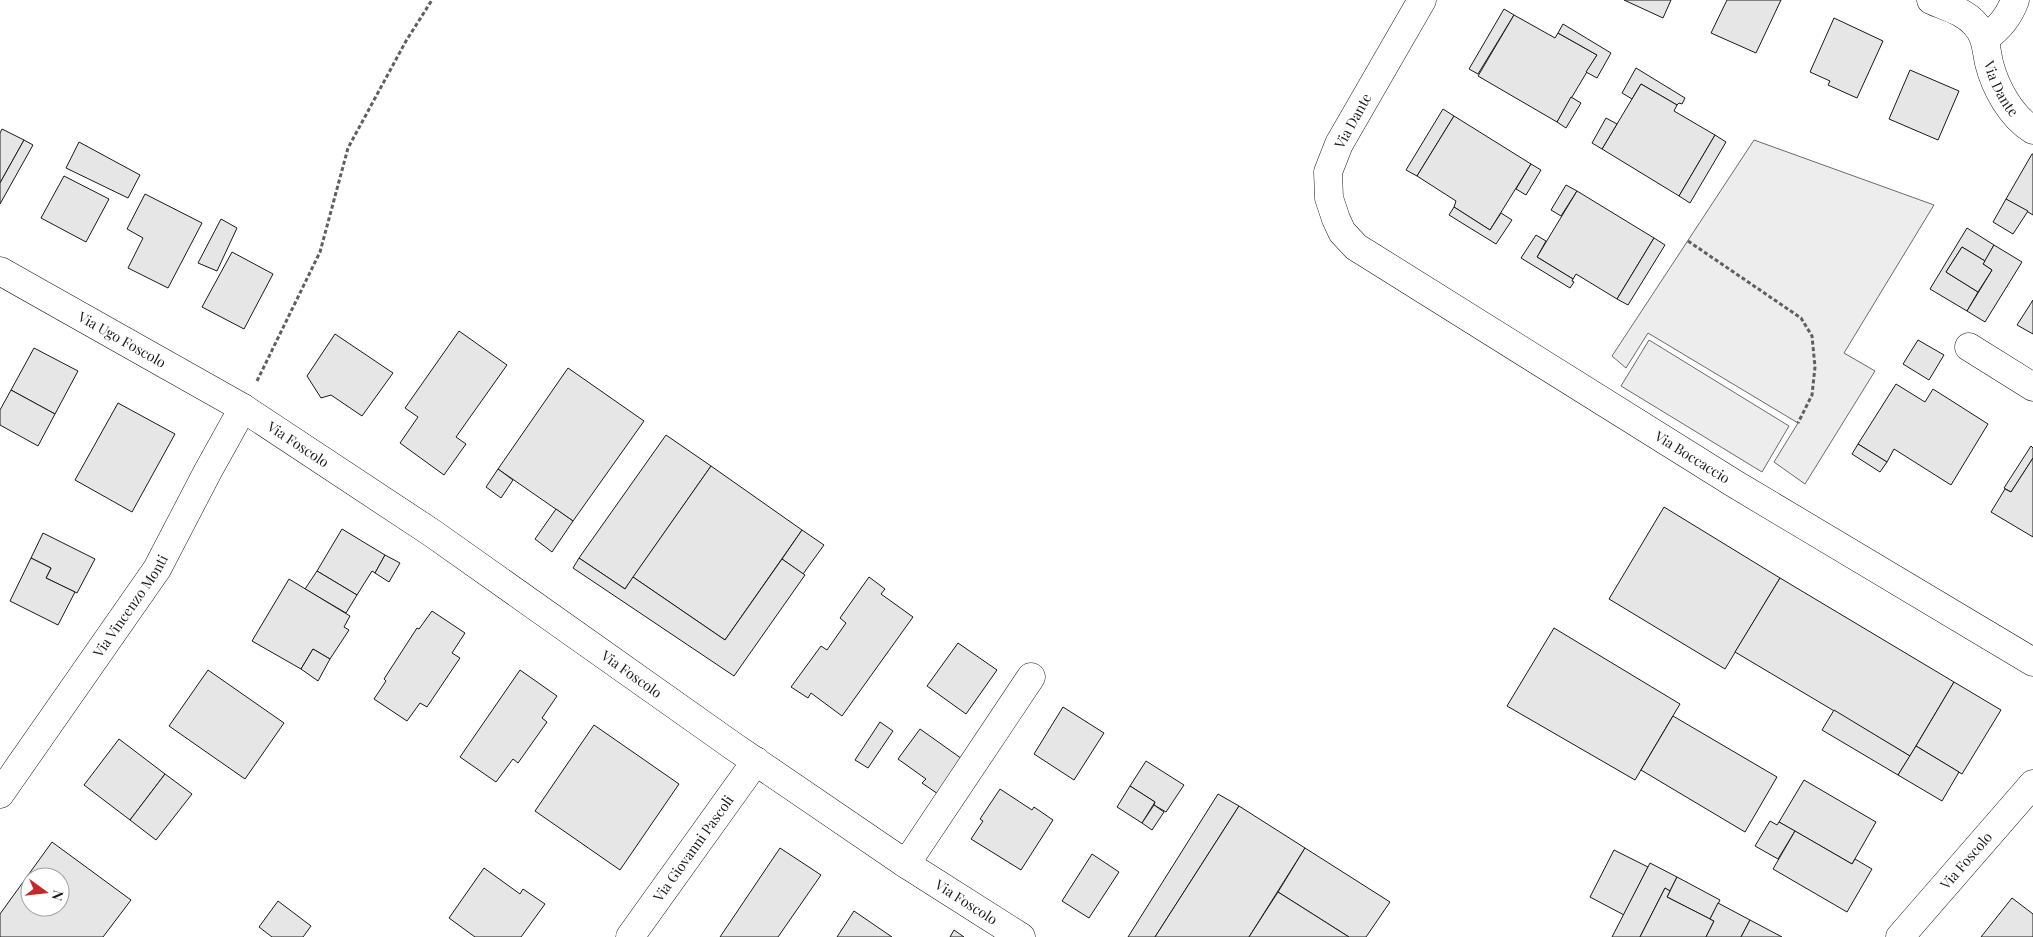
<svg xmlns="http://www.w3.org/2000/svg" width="2033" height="937" viewBox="0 0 2033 937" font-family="'Playfair Display',serif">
  <rect width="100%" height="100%" fill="#fff"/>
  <g fill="#ededed" stroke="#6a6a6a">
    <path d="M1754,140L1934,205L1844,353L1875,371L1805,484L1774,462L1798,423L1648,333L1626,368L1612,356Z"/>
    <path d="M1649,340L1789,426L1762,472L1621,386Z"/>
  </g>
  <g fill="#e6e6e6" stroke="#1a1a1a" fill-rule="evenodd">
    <path d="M1624,0H1671L1663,18Z"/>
    <path d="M1727,0H1781L1756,53L1711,33Z"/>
    <path d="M1504,9L1514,15L1478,74L1469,69Z"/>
    <path d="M1514,15L1555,38L1558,33L1597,55L1557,122L1478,76Z"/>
    <path d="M1834,18L1883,41L1857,98L1828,85L1830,81L1810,72Z"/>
    <path d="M1563,24L1611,53L1597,78L1586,72L1597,55L1558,33Z"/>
    <path d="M1636,68L1685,98L1682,104L1679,103L1677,105L1641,84L1632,99L1622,93Z"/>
    <path d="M1910,70L1959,91L1938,140L1889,119Z"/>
    <path d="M1641,84L1677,105L1674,111L1715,135L1679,196L1602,149Z"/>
    <path d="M1571,97L1581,103L1566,128L1557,122Z"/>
    <path d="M1443,109L1454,116L1417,176L1406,170Z"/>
    <path d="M1454,116L1531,164L1490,230L1454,207L1456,201L1417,176Z"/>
    <path d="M1606,118L1617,124L1602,149L1592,143Z"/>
    <path d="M2,129L24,140L0,183V133Z"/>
    <path d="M1715,135L1726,142L1690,203L1679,196Z"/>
    <path d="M24,140L33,145L0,204V183Z"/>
    <path d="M79,142L140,175L128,198L66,168Z"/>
    <path d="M2032,154H2033V215L2006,199Z"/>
    <path d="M1531,164L1541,170L1526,195L1516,189Z"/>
    <path d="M64,176L109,199L86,242L41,218Z"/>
    <path d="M1566,185L1577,191L1561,216L1551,210Z"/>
    <path d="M1577,191L1654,238L1617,299L1576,274L1573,279L1537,257Z"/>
    <path d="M145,194L202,223L168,288L128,268L143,238L127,229Z"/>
    <path d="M2006,199L2028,211L2013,234L1993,222Z"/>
    <path d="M1454,207L1490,230L1501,213L1512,220L1496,244L1449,215Z"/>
    <path d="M221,219L237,228L217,271L198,263Z"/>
    <path d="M1967,228L1994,245L1985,261L1962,247L1946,272L1978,292L1967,311L1930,289Z"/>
    <path d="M1536,235L1546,241L1537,257L1573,279L1572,281L1574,282L1570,288L1521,258Z"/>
    <path d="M1654,238L1665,245L1628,305L1617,299Z"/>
    <path d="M1994,245L2022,262L1985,322L1967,311L1992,270L1983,264Z"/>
    <path d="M1962,247L1985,261L1983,264L1992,270L1978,292L1946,272Z"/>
    <path d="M232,252L273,274L244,329L202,307Z"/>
    <path d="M2033,300V334L2017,325Z"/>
    <path d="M459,331L507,365L456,437L466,444L444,475L400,443L418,417L405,408Z"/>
    <path d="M335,334L393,373L362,416L331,395L321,398L307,376Z"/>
    <path d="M1918,340L1944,355L1929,380L1903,364Z"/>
    <path d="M34,348L78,371L55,414L11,390Z"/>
    <path d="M568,368L644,421L573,521L498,469Z"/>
    <path d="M1896,384L1925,402L1933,389L1988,424L1951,485L1894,449L1887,462L1858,444Z"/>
    <path d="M11,390L55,414L38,446L0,425V410Z"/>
    <path d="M118,403L175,434L132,512L75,480Z"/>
    <path d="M666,435L711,466L625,589L579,558Z"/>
    <path d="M1858,444L1887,462L1880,472L1852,454Z"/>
    <path d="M2031,446L2033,448V458L2011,492L2004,488Z"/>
    <path d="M2033,458V537L1991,512L2005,489L2011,492Z"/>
    <path d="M711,466L802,530L725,640L633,577Z"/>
    <path d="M498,469L513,480L501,498L486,487Z"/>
    <path d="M1664,507L1780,578L1725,669L1609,599Z"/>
    <path d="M556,509L573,521L552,552L535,539Z"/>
    <path d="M342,529L385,555L375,573L372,571L357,595L317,571Z"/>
    <path d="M802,530L824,545L803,574L782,559Z"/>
    <path d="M43,533L95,559L77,593L46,578L51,568L31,558Z"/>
    <path d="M385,555L400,563L389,582L375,573Z"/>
    <path d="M31,558L51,568L46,578L75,592L58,625L10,601Z"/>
    <path d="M579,558L625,589L633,577L725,640L782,559L805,575L734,676L573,568Z"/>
    <path d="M317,571L357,595L346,613L305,589Z"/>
    <path d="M869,577L885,589L881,594L913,617L842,716L811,693L808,698L791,687L821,646L827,650L846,623L840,618Z"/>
    <path d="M1780,578L1954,682L1910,756L1735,652Z"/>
    <path d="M289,579L350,616L344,627L349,630L330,659L313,649L301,669L252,641Z"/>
    <path d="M432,611L465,633L452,653L460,658L427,707L420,703L407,721L374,699L386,681L384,679L417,628L419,629Z"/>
    <path d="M1554,628L1680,704L1635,780L1507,706Z"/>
    <path d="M958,643L997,670L966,714L927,686Z"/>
    <path d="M313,649L330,659L318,681L301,669Z"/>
    <path d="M208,670L284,723L245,779L169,726Z"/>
    <path d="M520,670L557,696L542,718L547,722L518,763L513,759L496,782L460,757Z"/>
    <path d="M1954,682L2001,710L1962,774L1916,746Z"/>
    <path d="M1063,707L1104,733L1074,780L1034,754Z"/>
    <path d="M1834,710L1910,756L1898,775L1822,730Z"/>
    <path d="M1673,716L1777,777L1745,832L1641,770Z"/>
    <path d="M880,722L893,731L868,768L855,760Z"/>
    <path d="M594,725L679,784L620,870L535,811Z"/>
    <path d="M920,729L965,761L941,796L922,783L926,779L898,759Z"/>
    <path d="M119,739L165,774L130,820L84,785Z"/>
    <path d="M1916,746L1959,772L1942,801L1898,775Z"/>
    <path d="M1146,761L1184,785L1166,812L1154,805L1155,802L1130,786Z"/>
    <path d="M165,774L192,794L156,840L130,820Z"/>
    <path d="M1804,780L1876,822L1852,864L1779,822Z"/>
    <path d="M1130,786L1155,802L1142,823L1117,807Z"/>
    <path d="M1000,789L1032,810L1034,807L1053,820L1021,870L971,839L983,821L980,819Z"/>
    <path d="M1218,794L1239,806L1155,937H1128Z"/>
    <path d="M1154,805L1164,812L1152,830L1142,823Z"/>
    <path d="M1239,806L1305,848L1249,937H1155Z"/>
    <path d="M1770,821L1777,825L1779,822L1795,831L1778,859L1755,846Z"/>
    <path d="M1795,831L1852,864L1855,859L1872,869L1847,912L1773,869Z"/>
    <path d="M52,842L131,900L103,937H0V914ZM30,877H60V907H30Z"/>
    <path d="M780,848L821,875L778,937H720Z"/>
    <path d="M1305,848L1390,902L1366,937H1349L1278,892Z"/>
    <path d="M1614,850L1648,867L1624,915L1590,897Z"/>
    <path d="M1092,854L1119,872L1089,918L1062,901Z"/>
    <path d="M1650,863L1677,877L1670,891L1665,888L1640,937H1612Z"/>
    <path d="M484,868L520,894L523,889L545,904L521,937H475L449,918Z"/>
    <path d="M1677,877L1720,900L1710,919L1667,897Z"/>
    <path d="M1665,888L1670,891L1667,897L1714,921L1706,937H1640Z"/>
    <path d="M1278,892L1349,937H1249Z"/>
    <path d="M2012,898L2033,914V937H1981Z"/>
    <path d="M278,901L311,926L303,937H272L259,927Z"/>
    <path d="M1718,903L1750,920L1741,937H1706L1714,921L1710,919Z"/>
    <path d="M854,911L892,937H837Z"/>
    <path d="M1750,920L1782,937H1741Z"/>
    <path d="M954,930L964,937H950Z"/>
  </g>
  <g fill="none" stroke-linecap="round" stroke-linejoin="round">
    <g stroke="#1a1a1a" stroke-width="29">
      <g id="street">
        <path id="s1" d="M1422,0L1339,144L1328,172L1329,198L1336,219L1342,232L1356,247L1735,484L2033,662"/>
        <path id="s2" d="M1931,0C1946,7 1964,11 1975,24C1986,35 1986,49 1989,63C1995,87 2011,117 2033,130"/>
        <path d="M1985,39C1999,28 2009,17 2015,0"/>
        <path id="s3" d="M0,271L243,408L432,533L733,746L906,864L1021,937"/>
        <path d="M1969,347L2033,387"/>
        <path id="s4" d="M0,794L157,569L208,471L243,408"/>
        <path d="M906,864L1031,677"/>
        <path id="s5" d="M630,937L756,761"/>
        <path id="s6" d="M1900,937L2033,784"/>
      </g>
    </g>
    <g stroke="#5f5f5f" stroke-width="3" stroke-dasharray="4 2.5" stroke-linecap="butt">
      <path d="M1688,241L1801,318L1812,336L1815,367L1812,395L1798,423"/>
      <path d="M257,381L320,252L348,148L406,41L432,0"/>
    </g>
    <use href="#street" stroke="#fff" stroke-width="28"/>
  </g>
  <g text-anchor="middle" stroke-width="4" stroke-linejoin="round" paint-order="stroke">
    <g font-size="14" fill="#1a1a1a" stroke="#fff">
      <text dy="5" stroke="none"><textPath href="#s2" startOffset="121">Via Dante</textPath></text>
      <text transform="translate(1353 121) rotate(-61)" y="5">Via Dante</text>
      <text dy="5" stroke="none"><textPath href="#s3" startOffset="140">Via Ugo Foscolo</textPath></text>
      <text dy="5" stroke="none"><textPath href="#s3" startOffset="345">Via Foscolo</textPath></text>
      <text dy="5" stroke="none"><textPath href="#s1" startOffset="676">Via Boccaccio</textPath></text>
      <text dy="5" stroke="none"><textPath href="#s4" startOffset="229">Via Vincenzo Monti</textPath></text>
      <text dy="5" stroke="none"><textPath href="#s3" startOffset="750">Via Foscolo</textPath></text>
      <text dy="5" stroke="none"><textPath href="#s5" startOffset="109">Via Giovanni Pascoli</textPath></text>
      <text dy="5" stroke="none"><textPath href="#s6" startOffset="101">Via Foscolo</textPath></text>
      <text dy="5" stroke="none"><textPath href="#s3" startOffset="1155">Via Foscolo</textPath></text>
    </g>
  </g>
  <g transform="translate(45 892) rotate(105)"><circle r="24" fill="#ffffff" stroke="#a3a3a3"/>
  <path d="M0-4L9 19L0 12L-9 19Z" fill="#c62828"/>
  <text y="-8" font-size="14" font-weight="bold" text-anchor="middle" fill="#1a1a1a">N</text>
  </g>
</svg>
